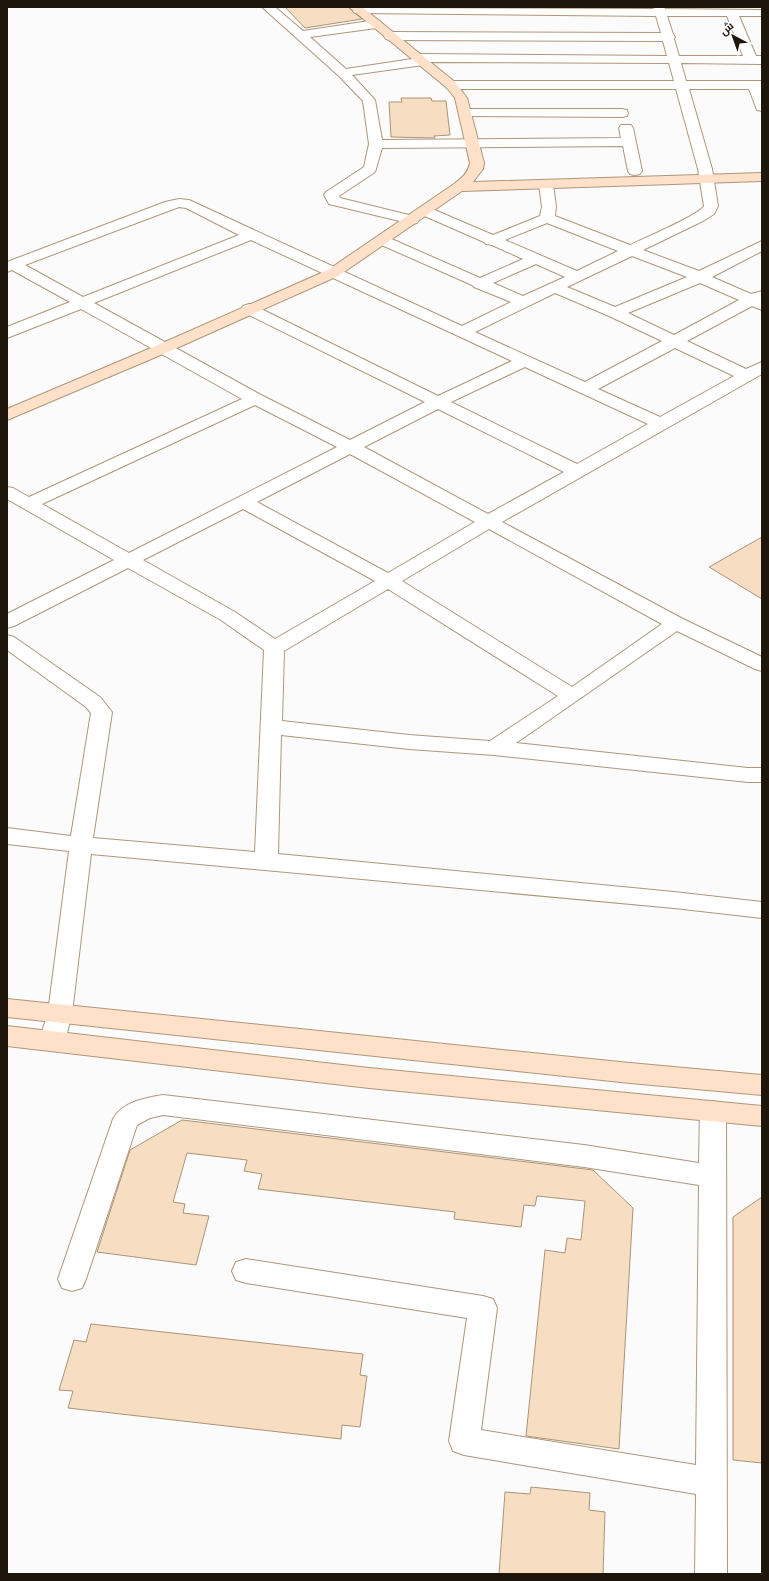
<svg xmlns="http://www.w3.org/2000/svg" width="769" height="1581" viewBox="0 0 769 1581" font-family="'Fira Sans',Cairo,sans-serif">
  <rect width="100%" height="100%" fill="#fbfbfb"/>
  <g fill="#f7dec2" stroke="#ac9377">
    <path d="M285,7H348L362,19L305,28Z"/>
    <path d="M401,98H431L432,101H446L450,135L434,136L435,138L391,137L389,102H402Z"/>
    <path d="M762,537V599L709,567Z"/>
    <path d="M182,1120L593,1170L633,1208L619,1449L526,1436L545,1250L565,1253L567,1238L581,1240L585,1201L537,1196L535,1206L524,1205L521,1227L454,1219L455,1212L258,1189L262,1174L244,1171L247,1160L187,1153L173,1202L185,1204L183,1213L209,1216L196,1265L97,1252L130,1150Z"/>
    <path d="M762,1197V1463L733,1460V1217Z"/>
    <path d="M91,1324L363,1354L360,1375L367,1376L360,1427L342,1425L341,1439L68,1408L73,1391L59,1390L74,1340L86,1342Z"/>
    <path d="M531,1487L590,1493L589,1510L605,1512L603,1574H499L505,1492L530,1494Z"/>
  </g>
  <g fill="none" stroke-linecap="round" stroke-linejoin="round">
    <g stroke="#af967a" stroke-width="2">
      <g id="street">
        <path d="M262,7H275L303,31L376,20L380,21L382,24L380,27L376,28L310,37L346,69L412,59L414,55L418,54L667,56L663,41L390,40L386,39L384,36L386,33L390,32L661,33L656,16L355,13L353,11L355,9L359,8L654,9L653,7H665V9L762,10V16H739L756,56H762V64L681,63L686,81H762V111L757,110L749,89H689L712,169L718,206L714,214L703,221L643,250L699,271L762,241V251L712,277L751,294L762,291V310L752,306L687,341L746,369L762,362V374L502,522L683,619L762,657V671L755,669L677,631L516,743L748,768H762V782H748L494,755L409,749L281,735L278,854L674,892L762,902V918L674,908L91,854L72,1013L65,1041L61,1048L52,1051L43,1048L39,1041L48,1013L69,851L7,844V828L71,836L91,713L86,707L7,650V635L14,637L100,697L112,712L93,838L255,852L264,650L221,620L128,568L14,626L7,628V614L114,560L7,499V487L13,488L29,497L242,399L81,309L7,338V327L70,302L12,270L7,272V262L165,202L179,199L189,200L462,326L511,302L474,287L472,285L377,243L375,240L377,237L382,236L387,237L480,278L523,259L492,245L486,244L484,242L420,214L418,211L420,208L425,207L430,208L493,235L540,216L542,207L539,184L541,181L546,180L551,181L553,184L556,207L555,216L630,245C643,239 699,215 704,206L698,169L676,89H451L447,88L445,85L447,82L451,81H674L669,63L429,62L423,65L352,75L375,100L382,140L621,138L619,128L621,125H631L633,128L642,171L640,174L635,175L630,174L628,171L623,146L382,148L375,172L339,196L340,198L417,217L419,220L417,223L412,224L329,204L324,195L326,192L364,167L369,144L363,101L339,76ZM667,16H727L743,56H679L674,39L675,37L673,34ZM179,207L186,208L239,235L83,297L25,265ZM547,223L618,251L577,271L505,240ZM251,240L512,361L438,396L255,306L249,304L243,306L241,309L243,312L425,402L350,440L261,395L94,303ZM632,256L687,277L615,307L567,287ZM536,264L565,277L523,296L493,283ZM700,283L739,300L674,335L628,313ZM555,293L609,316L662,341L585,382L475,332ZM675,348L734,376L660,417L598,389ZM525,367L648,424L577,464L451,402ZM255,405L337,447L129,553L42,504ZM438,409L564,472L488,514L364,447ZM350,454L475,522L388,573L257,502ZM243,509L375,581L275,639L235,612L143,560ZM489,529L662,624L572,687L402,581ZM388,589L558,696L490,741L409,735L282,721L284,651Z"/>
        <path d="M465,109H622L627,110L628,113L627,116L622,117L460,116L459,113L460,110Z"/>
        <path d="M163,1095L584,1145L699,1163L700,1111L704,1104L713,1101L722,1104L726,1111L727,1574H695L696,1494L464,1455L453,1451L449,1441L467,1318L246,1283L236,1280L232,1271L236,1262L246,1259L483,1296L493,1299L497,1308L481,1430L696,1465L699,1185L584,1167L163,1115L150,1118L137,1125L86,1279L82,1288L72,1291L62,1288L58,1279L113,1119C122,1102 145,1098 163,1095Z"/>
      </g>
    </g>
    <g stroke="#af967a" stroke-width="2">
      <g id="secondary">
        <path d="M349,7H362L455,82L467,98L484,163L483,169L473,182L762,173V181L462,191L338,276L170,351L7,420V409L158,345L328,270L454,184C462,178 468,173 470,163L455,98L447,88Z"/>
        <path d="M7,999L630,1063L762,1075V1095L630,1083L7,1017Z"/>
        <path d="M7,1026L369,1068L762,1106V1126L369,1088L7,1046Z"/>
      </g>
    </g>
    <use href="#street" fill="#fff" fill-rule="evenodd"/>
    <use href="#secondary" fill="#ffe0c8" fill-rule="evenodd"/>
  </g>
  <rect width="769" height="1581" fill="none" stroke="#1f160b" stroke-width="16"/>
  <g transform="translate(733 36) rotate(319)" stroke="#ffffff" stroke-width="3" paint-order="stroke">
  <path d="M0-3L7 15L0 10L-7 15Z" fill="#1f160b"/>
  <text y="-6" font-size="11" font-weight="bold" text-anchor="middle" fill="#1f160b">ش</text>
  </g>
</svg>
